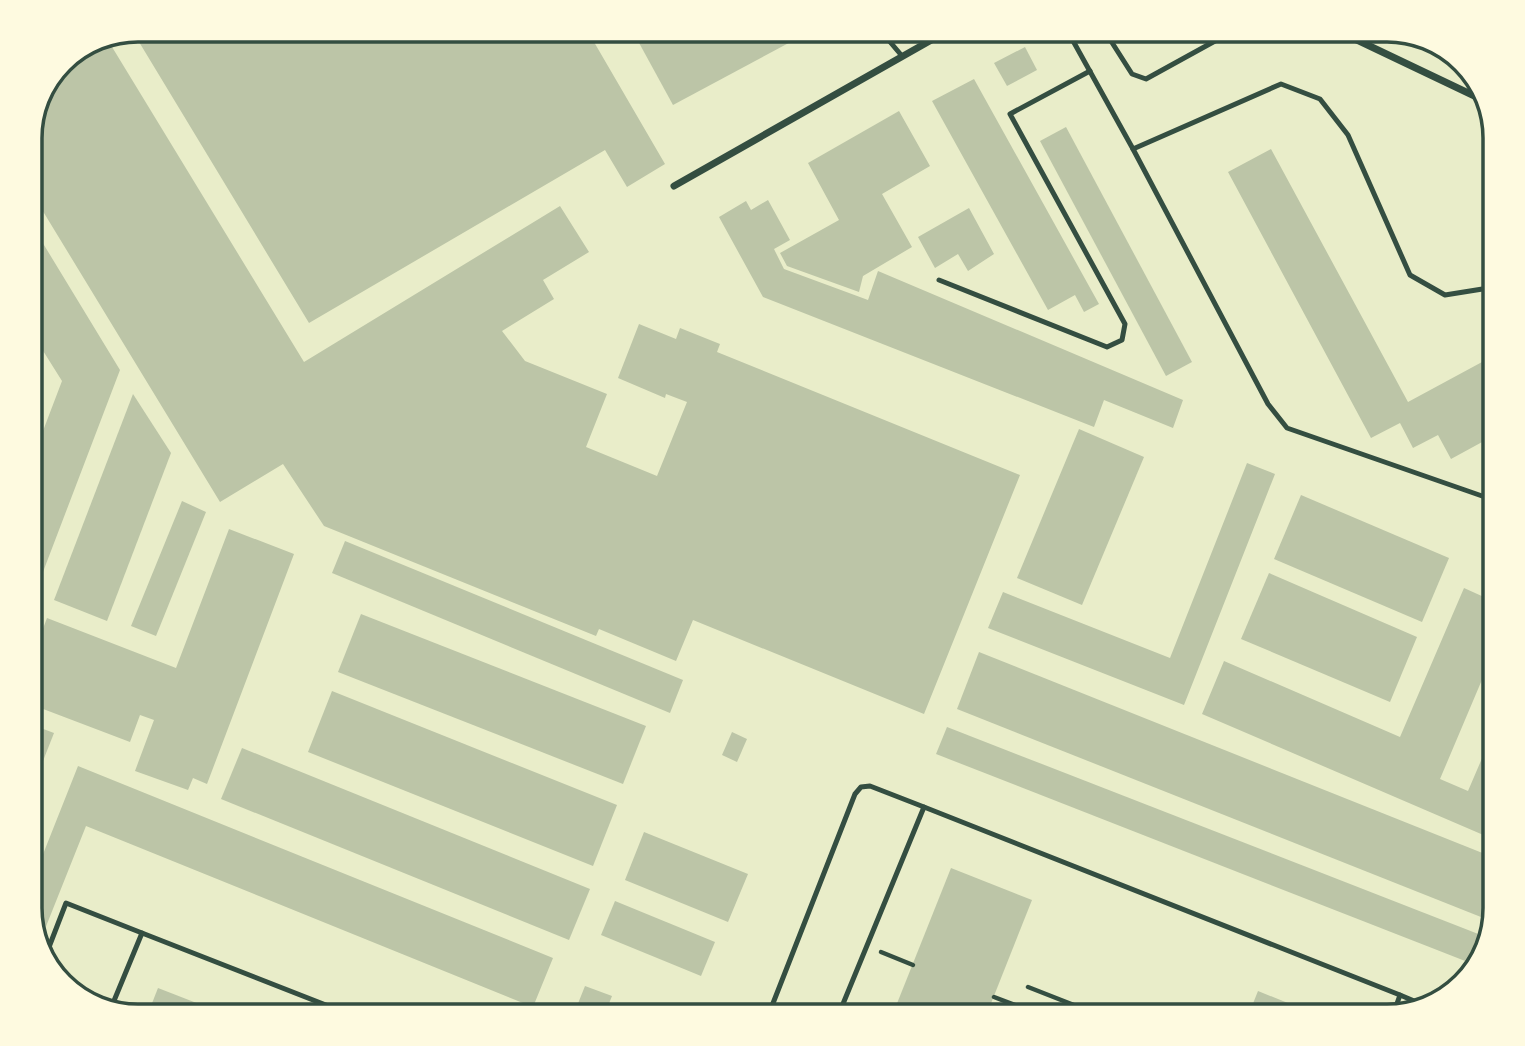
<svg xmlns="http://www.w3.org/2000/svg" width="1525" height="1046" viewBox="0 0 1525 1046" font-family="'PT Sans Narrow',sans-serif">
  <rect width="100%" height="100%" fill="#e9edc9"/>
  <g fill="#bcc5a7">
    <path d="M138,30H587L665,164L627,187L605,150L309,323L133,32Z"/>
    <path d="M632,30H813L673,105Z"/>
    <path d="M109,42L304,362L560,206L589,252L543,280L554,299L502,331L525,361L607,394L586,447L657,476L687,402L666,394L665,398L618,378L639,324L676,339L680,328L720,344L717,352L1020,475L924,714L693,620L676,661L599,629L596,636L324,526L283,464L220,502L30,190V132L62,61Z"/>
    <path d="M1025,47L1037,70L1007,86L994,63Z"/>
    <path d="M974,79L1099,304L1084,312L1075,295L1048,310L932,101Z"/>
    <path d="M899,111L930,166L882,194L912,247L863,276L859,292L787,266L780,253L839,220L808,163Z"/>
    <path d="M1066,127L1192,362L1166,376L1040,141Z"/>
    <path d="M1271,149L1408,402L1495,355V435L1451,459L1438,435L1413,448L1400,423L1371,438L1228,172Z"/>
    <path d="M768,200L790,240L774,249L784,269L868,300L878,271L1183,400L1173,428L1104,400L1094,427L763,297L719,217L746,201L751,210Z"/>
    <path d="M969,208L994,254L968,271L958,254L935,268L918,237Z"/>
    <path d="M30,222L120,370L30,606V465L62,381L30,330Z"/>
    <path d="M133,394L171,453L107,621L54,600Z"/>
    <path d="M30,400L43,405L30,442Z"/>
    <path d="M1079,429L1144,457L1082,605L1017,578Z"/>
    <path d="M1247,463L1275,474L1184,705L988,628L1003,592L1170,658Z"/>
    <path d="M1301,495L1449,558L1422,622L1274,559Z"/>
    <path d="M182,501L206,512L156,636L131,626Z"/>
    <path d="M229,529L294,554L207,784L193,778L188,790L135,771L154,720L140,715L130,742L30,704V645L36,647L47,618L176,668Z"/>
    <path d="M345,541L683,680L670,713L332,573Z"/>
    <path d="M1269,573L1417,637L1390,702L1241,639Z"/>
    <path d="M1464,588L1495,602V649L1440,779L1468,791L1495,728V840L1202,714L1224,661L1400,737Z"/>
    <path d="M361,614L646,726L623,784L338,672Z"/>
    <path d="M979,652L1495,858V908L1491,921L957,709Z"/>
    <path d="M332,691L617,805L593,866L308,752Z"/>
    <path d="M30,724L54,733L30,794Z"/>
    <path d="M947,727L1486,937L1478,966L936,754Z"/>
    <path d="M732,732L747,739L737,762L722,755Z"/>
    <path d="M242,748L590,889L569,940L221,799Z"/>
    <path d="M78,766L553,958L533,1007L86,826L39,944L30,914V887Z"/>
    <path d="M644,832L748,874L728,922L625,880Z"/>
    <path d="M951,868L1032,900L986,1016H892Z"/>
    <path d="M615,901L715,942L701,976L601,935Z"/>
    <path d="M585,986L612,996L604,1016H573Z"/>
    <path d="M158,988L230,1016H147Z"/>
    <path d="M1258,991L1320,1016H1248Z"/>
  </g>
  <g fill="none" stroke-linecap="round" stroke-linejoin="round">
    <g stroke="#344e41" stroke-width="4.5">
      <path d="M881,952L913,965"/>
      <path d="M1028,987L1102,1016"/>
      <path d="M994,997L1020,1007"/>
    </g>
    <g stroke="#344e41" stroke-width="5">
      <path d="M880,30L902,56"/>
      <path d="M1067,30L1133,149L1281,84L1320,99L1348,135L1410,275L1445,295L1495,287"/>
      <path d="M1104,30L1132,74L1146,79L1235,30"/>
      <path d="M1072,40L1093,30"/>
      <path d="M1133,149L1268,404L1287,428L1485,497L1495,490"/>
      <path d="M939,280L1107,347L1122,340L1125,324L1010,114L1090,71"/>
      <path d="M44,960L66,903L142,933"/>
      <path d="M1400,995L1426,1006"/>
      <path d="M111,1008L142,933L354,1016"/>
      <path d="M768,1016L855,794L861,787L870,786L924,807"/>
      <path d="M838,1016L924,807L1400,995L1393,1015"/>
    </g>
    <g stroke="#344e41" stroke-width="7">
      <path d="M1336,30L1485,101"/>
      <path d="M674,186L949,30"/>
    </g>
  </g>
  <path d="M0 0H1525V1046H0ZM138 42H1387A96 96 0 0 1 1483 138V908A96 96 0 0 1 1387 1004H138A96 96 0 0 1 42 908V138A96 96 0 0 1 138 42Z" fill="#fefae0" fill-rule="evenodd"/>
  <path fill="none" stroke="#344e41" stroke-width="3.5" d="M138 42H1387A96 96 0 0 1 1483 138V908A96 96 0 0 1 1387 1004H138A96 96 0 0 1 42 908V138A96 96 0 0 1 138 42Z"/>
</svg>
